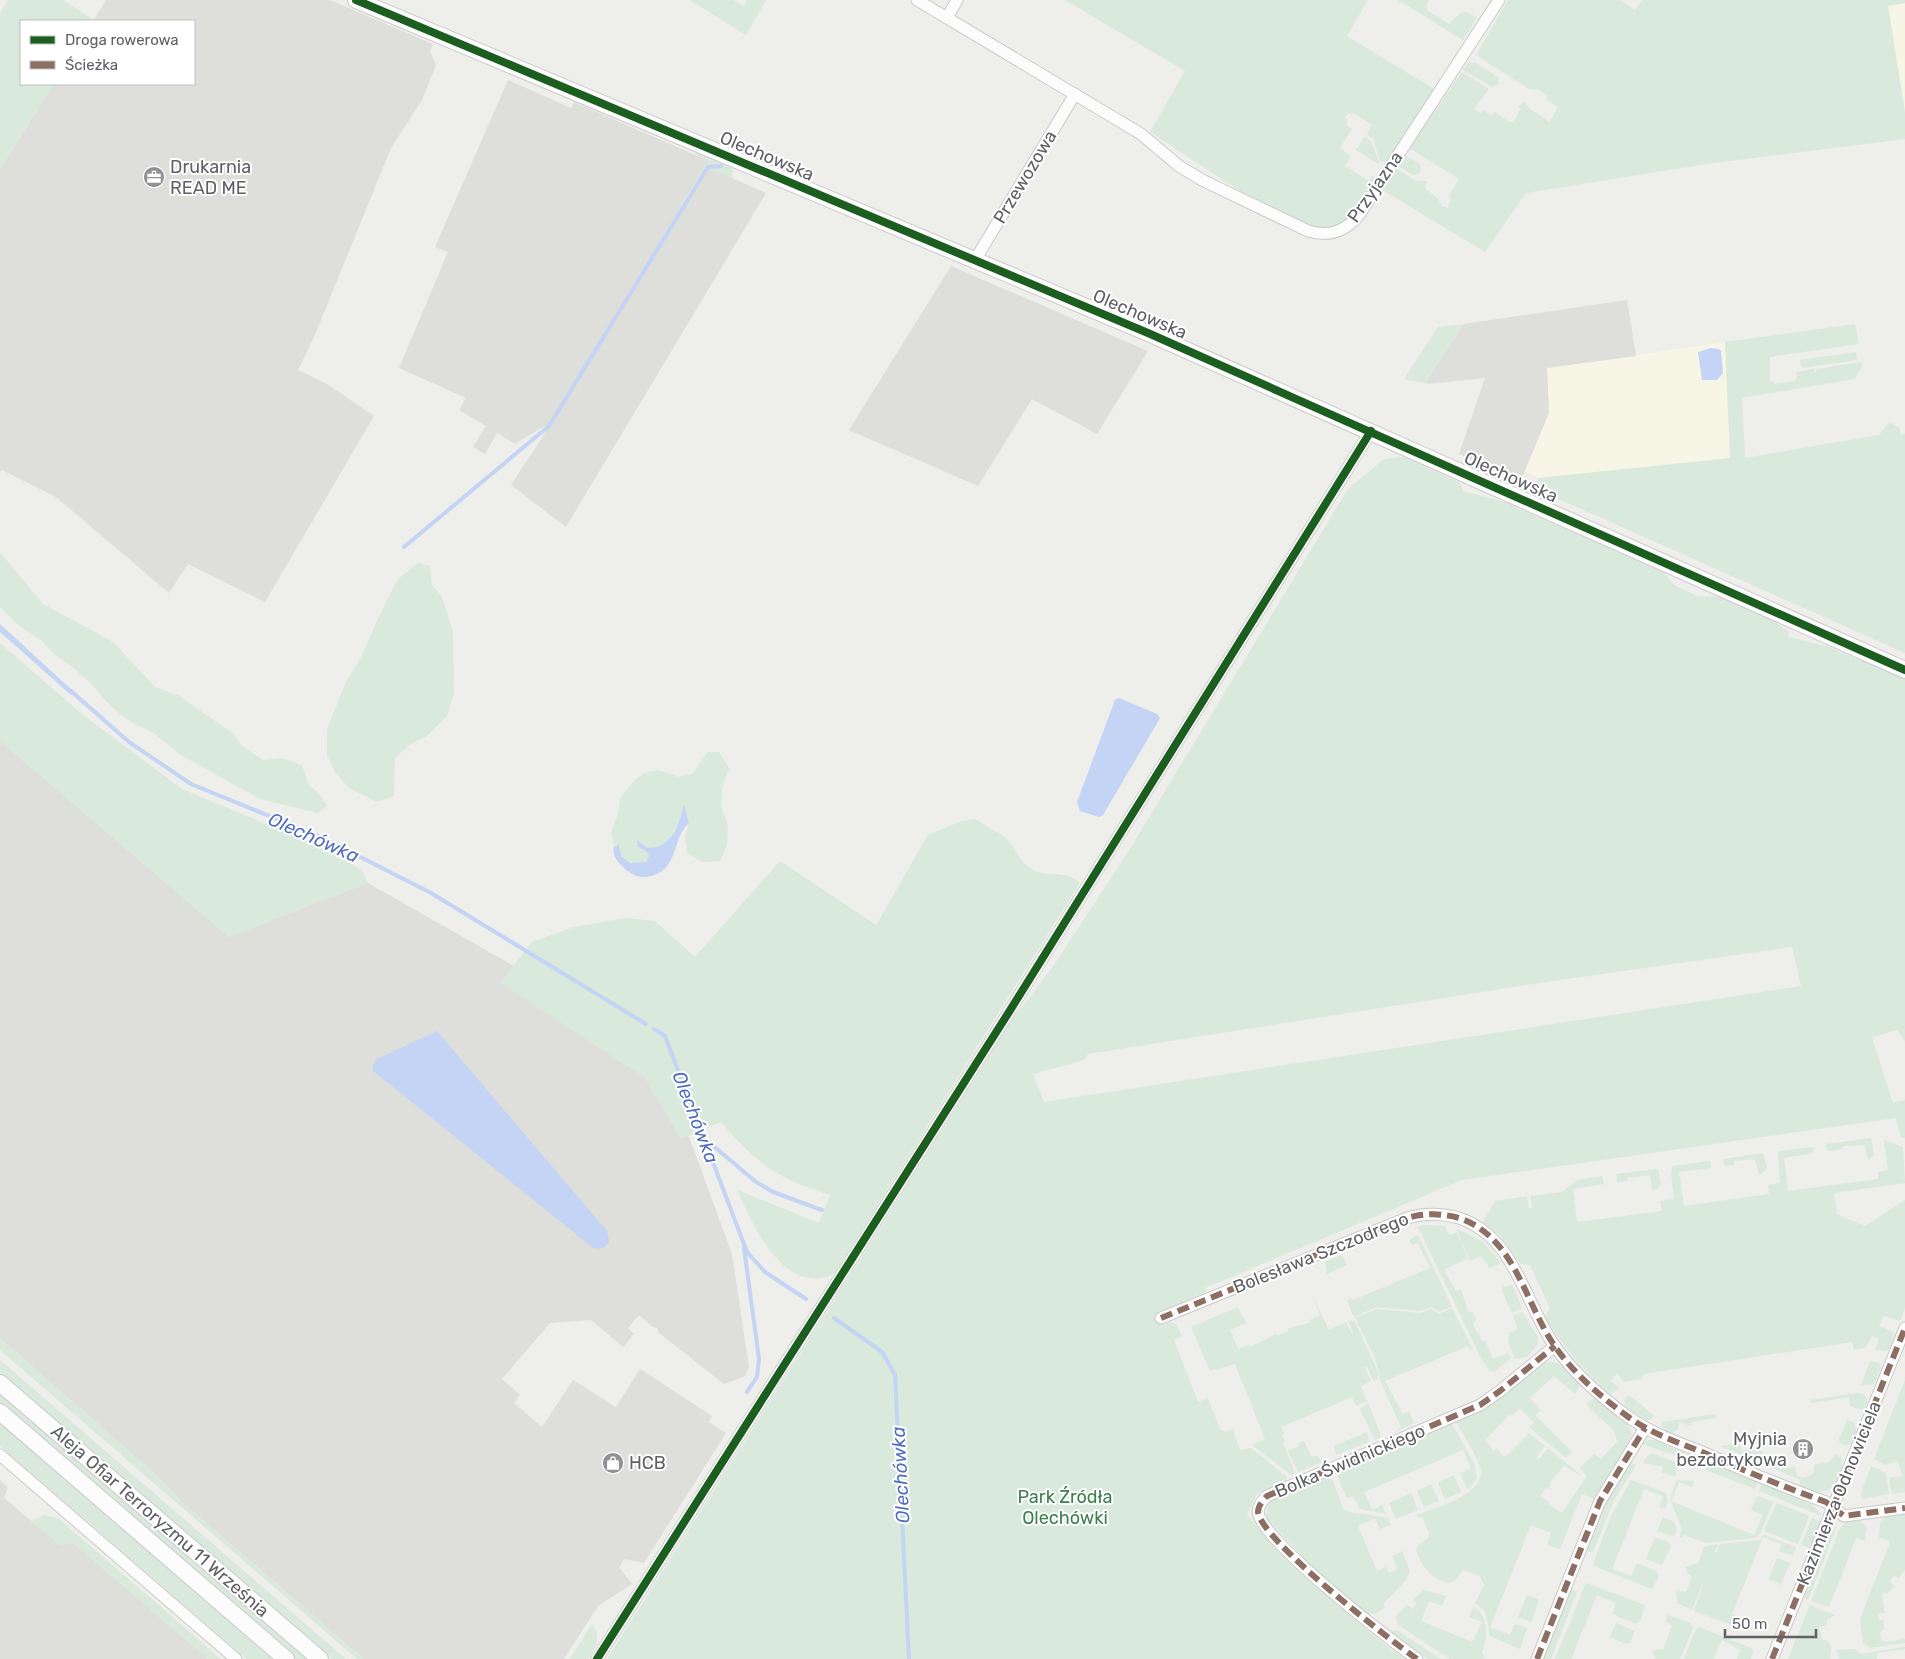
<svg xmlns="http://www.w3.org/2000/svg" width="1905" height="1659" viewBox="0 0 1905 1659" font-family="Rubik,sans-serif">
  <rect width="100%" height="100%" fill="#eeeeea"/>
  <g fill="#f6f5e6">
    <path d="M1905,0V112L1888,6Z"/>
    <path d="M1725,342L1731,458L1551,484L1525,472L1549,413L1547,368Z"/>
  </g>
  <g fill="#dededa">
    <path d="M106,0H330L433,44L430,51L436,65L422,100L391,148L314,337L298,370L327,384L374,416L265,602L188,564L169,593L56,497L2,470L0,472V169L54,84H194V21H93Z"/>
    <path d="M508,80L571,108L574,102L709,161L679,208L683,211L710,168L766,193L566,527L511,485L547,430L544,428L546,425L515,444L497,433L485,454L473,447L486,426L459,410L466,398L399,368L448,252L435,247Z"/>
    <path d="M951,266L1148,351L1097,434L1032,399L978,486L849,430Z"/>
    <path d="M1627,300L1636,356L1547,368L1549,413L1520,482L1493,470L1494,465L1487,462L1485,466L1459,454L1485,378L1428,384L1426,381L1464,324Z"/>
    <path d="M0,741L229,937L368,883L656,1047L732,1254L749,1367L745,1376L724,1384L659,1333L657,1328L653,1327L639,1315L628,1328L634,1334L623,1347L591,1320L550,1323L502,1379L520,1395L514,1403L542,1427L573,1380L616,1407L640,1369L712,1416L709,1422L726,1433L644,1563L624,1559L619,1567L632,1584L598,1606L564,1659H364L181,1501L155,1474L0,1338Z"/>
    <path d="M0,1480L8,1487L4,1498L60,1545L73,1543L208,1659H0Z"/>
  </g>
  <g fill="#d9e9db" fill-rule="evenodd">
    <path d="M8,0H63L94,20L21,21V84H54L0,169V13Z"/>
    <path d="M690,0H733L744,6L747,0H766L746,35Z"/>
    <path d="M1065,0H1368L1347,36L1434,89L1389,163L1380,161L1373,139L1367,134L1372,125L1354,113L1352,115L1348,113L1345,118L1348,120L1346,125L1352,129L1340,148L1351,156L1345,166L1369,181L1373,175L1377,181L1357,211L1340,226L1317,229L1249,197L1150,132L1185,71Z"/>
    <path d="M1398,0H1429L1426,6L1428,11L1449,24L1460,13L1466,11L1477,18L1463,40Z"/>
    <path d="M1508,0H1620L1635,10L1642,0H1905V3L1888,6L1905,112V139L1713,163L1526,193L1485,252L1381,189L1395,168L1416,181H1427L1425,188L1438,199L1442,206L1449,208L1448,205L1451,200L1449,196L1459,179L1409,148L1462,72L1489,89L1474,109L1481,113L1483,110L1492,116L1495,112L1509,122H1513L1521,109L1518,107L1524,101L1530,109L1550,122L1558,107L1546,99L1548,96L1539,90L1529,89L1476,55Z"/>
    <path d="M1474,62L1498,77L1499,84L1492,87L1463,70L1468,63Z"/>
    <path d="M1365,136L1371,141L1380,165L1356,150Z"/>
    <path d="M699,152L733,166L732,178L710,168L683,211L679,208L709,161L694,154Z"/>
    <path d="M1404,155L1420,164L1421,170L1419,174L1413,175L1397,165Z"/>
    <path d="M1464,324L1426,380L1428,384L1404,379L1438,327Z"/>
    <path d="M1855,324L1859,344L1770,357V381H1773L1774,384L1795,381L1797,378L1796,372L1813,369L1816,373V369L1861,362L1862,366L1855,379L1742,398L1745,458L1879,435L1889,423L1899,427L1901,435L1905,434V653L1534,488L1538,478L1730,458L1725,342Z"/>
    <path d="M1856,352L1857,360L1802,368L1800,360Z"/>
    <path d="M1404,457L1460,483L1463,491C1478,496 1507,500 1517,508L1660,568L1674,585L1697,596L1721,597L1766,616L1789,632L1788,637L1829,647L1860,661L1868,660L1905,677V1041L1897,1030L1872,1037L1893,1103L1905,1100V1138H1901L1896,1118L1462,1180L1205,1288L1206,1292L1159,1312L1164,1325L1169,1322L1176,1324L1182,1336L1174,1340L1198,1402L1208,1398L1220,1429L1225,1432L1232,1429L1240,1450L1251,1448L1287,1477V1481L1257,1494L1247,1515C1294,1570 1347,1615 1404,1659H607L1012,1020L1052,968L1128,852L1348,489L1384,459ZM1792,947L1801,986L1044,1102L1033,1074L1084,1060L1088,1054L1539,983Z"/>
    <path d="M0,552L43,604L113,642L155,687L179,696L234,734L241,745L263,760L282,758L302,765L308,784L320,795L327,806L318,813L260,799L181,755L155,734L129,721L111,706L92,685L73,667L56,656L41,640L19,626L0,607Z"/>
    <path d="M418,563L430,566L432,585L442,597L453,632L454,693L447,716L427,736L409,745L395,758L394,796L377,802L349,788L335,772L327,755V730L345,684L361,657L385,604L398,579Z"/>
    <path d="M0,643L83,715L182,789L307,841L362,870L368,883L229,937L0,741Z"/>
    <path d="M708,752H719L729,768L722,789L721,807L728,826L727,845L720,861L703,862L687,853L685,838L689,823L684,805C680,818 668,858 646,847C643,845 640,842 637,840L642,850L646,851L649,856L646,862L630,863L621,856L619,845L614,847L611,832L618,815L620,798L635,780L644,773L658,770L679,777L692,774Z"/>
    <path d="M976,819C984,826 993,829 1002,835C1015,844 1018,862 1033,870C1050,879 1064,868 1080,883L834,1274C784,1297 753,1225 737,1190L819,1223L830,1195C776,1178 758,1164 721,1122L681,1139L645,1078L500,983L532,942L574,927L625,918L655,921L695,957L780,861L876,925L928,835L962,821Z"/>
    <path d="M1871,1138L1874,1155L1868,1160L1865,1145L1843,1146V1149L1827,1151L1826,1144Z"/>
    <path d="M1884,1140L1903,1147L1905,1183L1834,1193L1837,1214L1865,1226L1905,1200V1308L1900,1321L1884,1316L1879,1326L1895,1333L1890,1348L1886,1351L1875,1350L1879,1339L1872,1336L1866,1347L1854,1350L1852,1342L1644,1374L1641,1379L1624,1382L1617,1373L1611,1381L1620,1388L1610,1394C1584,1371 1563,1347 1545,1317L1550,1308L1530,1265L1521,1264L1500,1235L1483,1222L1495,1201L1527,1196L1529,1208H1532L1531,1196L1562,1192L1578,1180L1602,1176L1604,1184L1573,1189L1577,1222L1662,1211L1660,1201L1674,1199L1671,1172L1673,1166L1710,1161L1711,1168L1679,1172L1684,1206L1769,1194L1768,1185L1780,1183L1778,1154L1779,1151L1813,1147L1814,1153L1784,1158L1788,1191L1878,1179V1172L1888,1170Z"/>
    <path d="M1763,1153L1767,1167L1765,1171L1759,1175L1755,1159L1734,1161V1165L1724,1166L1723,1159Z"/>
    <path d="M1658,1169L1661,1185L1657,1189L1652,1190L1650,1175L1627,1178L1628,1181L1617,1183L1616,1174Z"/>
    <path d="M1423,1225L1445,1226L1449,1235L1457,1232L1469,1262L1466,1259L1444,1270L1456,1291L1461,1289L1468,1312H1473L1476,1320L1473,1324L1477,1333H1479L1482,1341L1485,1340L1493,1359L1508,1353L1511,1358L1494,1372L1489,1370L1482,1360L1418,1227Z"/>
    <path d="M1456,1228L1482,1241L1501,1263L1490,1268L1481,1256L1470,1261Z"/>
    <path d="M1418,1235L1452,1307L1440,1311L1431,1307L1420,1311L1376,1307L1354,1317L1347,1300L1352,1298L1353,1300L1430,1268L1418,1243L1412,1245L1409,1240Z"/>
    <path d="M1342,1255L1347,1265L1327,1274L1325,1262Z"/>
    <path d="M1512,1285L1522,1308L1512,1313L1502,1291L1503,1287Z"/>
    <path d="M1312,1295L1329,1330L1346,1322L1352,1334L1353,1333L1348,1321L1352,1320L1355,1322L1378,1372V1379L1373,1381L1367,1366L1365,1367L1371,1381L1361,1386L1367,1401L1356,1406L1352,1397L1281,1427L1284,1434L1282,1435L1285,1442L1283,1443L1295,1473L1291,1475L1252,1445L1265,1439L1235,1364L1210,1371L1191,1327L1238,1307L1246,1323L1230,1330L1238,1349L1249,1345L1250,1347L1276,1334L1277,1336L1288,1331V1329L1298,1325L1299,1326L1311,1322L1310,1320L1320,1315Z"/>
    <path d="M1452,1308L1473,1349L1470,1350L1468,1346L1385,1381L1403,1414L1409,1411L1414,1423L1395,1432L1401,1427L1379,1378C1381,1362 1361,1332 1355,1318L1377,1309L1420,1313L1431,1309L1439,1314Z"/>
    <path d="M1522,1312L1538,1337V1344L1527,1357L1515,1359L1508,1342L1509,1333L1518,1329L1513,1316Z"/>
    <path d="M0,1338L155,1474L181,1501L364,1659H357L0,1350Z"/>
    <path d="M0,1360L346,1659H332L0,1372Z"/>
    <path d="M1870,1361L1879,1363L1881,1368L1874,1384L1861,1385Z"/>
    <path d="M1553,1362L1561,1365L1580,1386L1575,1394L1554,1376L1530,1398L1541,1410L1535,1415L1572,1452L1566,1458L1529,1427L1534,1423L1520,1408L1512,1416L1510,1414L1485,1440L1494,1451L1497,1449L1505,1457L1529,1433L1545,1446L1536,1458L1538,1460L1548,1448L1582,1476L1564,1466L1549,1483L1551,1485L1548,1489L1546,1488L1540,1496L1549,1502L1548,1504L1562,1513L1587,1476L1580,1468L1594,1454L1601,1459L1617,1442L1615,1432L1586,1404L1594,1398L1626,1422L1632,1433L1629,1442L1594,1499L1582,1494L1560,1549L1547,1545L1551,1533L1531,1525L1490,1627L1510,1635L1515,1624L1527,1628L1520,1649L1490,1636L1485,1611L1475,1603L1484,1585L1480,1576L1463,1570L1454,1581L1449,1583C1431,1578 1422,1568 1416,1550L1418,1545L1428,1538L1429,1533L1423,1518L1414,1516C1433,1508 1488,1495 1480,1467C1475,1452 1464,1436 1456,1422L1500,1398L1543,1363Z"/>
    <path d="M1905,1380V1492L1892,1494L1889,1478L1902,1476L1898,1461L1886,1465L1874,1459Z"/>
    <path d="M0,1392L310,1659H296L0,1403Z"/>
    <path d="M1857,1393L1863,1394L1868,1400L1865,1408L1862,1410L1850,1406L1849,1397L1811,1403V1400Z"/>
    <path d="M1629,1395L1655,1416L1647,1421L1625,1406L1624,1400Z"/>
    <path d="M1368,1403L1380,1433V1438L1375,1440L1360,1409Z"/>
    <path d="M1715,1414L1716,1418L1692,1422L1691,1426L1679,1422L1678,1429L1671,1433L1661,1426L1663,1422Z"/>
    <path d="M1847,1420L1854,1423C1859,1432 1854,1443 1845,1446L1840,1443L1839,1439Z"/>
    <path d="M0,1423L274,1659H247L0,1446Z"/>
    <path d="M1452,1424L1474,1463L1477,1478L1471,1487L1467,1489L1460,1473L1471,1468L1463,1450L1364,1492L1372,1510L1382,1505L1386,1514L1360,1509L1353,1496L1347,1498L1338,1479L1339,1472Z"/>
    <path d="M1367,1432L1369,1442L1336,1455L1334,1446Z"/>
    <path d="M1648,1440H1656L1684,1453L1682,1458L1642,1444Z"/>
    <path d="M1304,1441L1311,1456H1317L1322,1462L1298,1472L1288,1451L1299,1446V1443Z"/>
    <path d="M1739,1443L1742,1451L1759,1448L1762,1450L1764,1462L1777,1461L1781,1469L1795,1467L1797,1476L1803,1478L1814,1473V1465L1829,1462L1835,1455L1841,1457C1843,1465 1841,1469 1838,1477C1830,1497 1818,1492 1800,1486L1799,1479L1720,1446Z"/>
    <path d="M1652,1453L1678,1463L1675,1477L1661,1472L1663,1467L1643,1463L1648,1455Z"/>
    <path d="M1629,1462L1636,1465L1614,1500L1593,1552L1585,1551L1600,1512Z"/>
    <path d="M1708,1463L1758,1482L1755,1489L1706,1470Z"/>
    <path d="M1871,1466L1886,1473L1889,1494L1862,1499L1861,1493Z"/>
    <path d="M1454,1475L1461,1492L1445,1499L1438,1482Z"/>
    <path d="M1327,1476L1333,1481L1344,1511L1388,1518L1391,1525L1380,1529L1375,1518L1358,1526L1377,1571L1386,1567L1389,1573L1397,1569L1392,1556L1402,1551L1410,1571L1406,1580L1383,1604L1385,1607C1376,1617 1368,1615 1358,1608L1311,1566L1267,1518V1507L1272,1499Z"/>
    <path d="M1631,1480L1666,1493L1668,1502L1665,1509L1659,1507L1663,1496L1644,1489L1612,1569L1631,1576L1637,1563L1656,1571L1659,1576L1652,1589L1594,1566L1593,1564L1611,1516Z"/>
    <path d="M1676,1480L1694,1481L1692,1487L1679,1482L1671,1501L1754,1535L1763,1515L1751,1510L1756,1497L1758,1496L1773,1502L1760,1534L1755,1538L1705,1543L1685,1535L1679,1538L1682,1529L1670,1499Z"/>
    <path d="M1431,1484L1439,1501L1424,1507L1417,1491Z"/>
    <path d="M1761,1484L1812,1504L1822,1516L1759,1491Z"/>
    <path d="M1411,1493L1418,1510L1396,1519L1389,1503Z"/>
    <path d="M1777,1503L1809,1516L1798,1544L1766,1532L1765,1528Z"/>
    <path d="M1905,1513V1570L1899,1578L1894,1576L1890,1581L1894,1586L1887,1594L1884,1592L1882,1595L1885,1613L1878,1614L1879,1620H1883L1884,1629L1880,1632L1881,1640L1886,1642L1905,1639V1643L1870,1648L1863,1643L1860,1619L1889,1545V1541L1879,1537L1880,1523L1885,1516Z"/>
    <path d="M45,1515L59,1519L221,1659H208L73,1543L60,1545L31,1521Z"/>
    <path d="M1663,1517L1674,1522L1677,1530L1675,1535L1672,1536L1657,1531Z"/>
    <path d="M1812,1518L1821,1522L1810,1548L1801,1545Z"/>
    <path d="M1859,1520L1867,1527L1865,1541L1856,1538L1829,1607L1811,1601L1839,1531L1845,1522Z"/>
    <path d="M1837,1526L1808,1600L1804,1598L1829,1534Z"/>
    <path d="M1765,1535L1796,1547L1793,1556L1779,1551L1782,1544L1763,1537L1732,1614L1740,1618L1737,1619L1734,1626L1694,1611L1705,1578L1692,1610L1677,1603L1676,1592L1681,1591L1686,1592L1692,1577L1687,1573L1686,1567L1698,1563L1704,1547L1718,1544L1715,1552L1717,1553L1720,1544L1760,1540L1762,1536Z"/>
    <path d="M1655,1537L1668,1542L1671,1546L1662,1565L1646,1559Z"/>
    <path d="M1777,1558L1790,1563L1781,1585L1768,1579Z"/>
    <path d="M1586,1583L1645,1605L1640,1621L1636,1624L1612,1614L1616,1603L1597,1595L1571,1659H1555Z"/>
    <path d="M1571,1587L1577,1592L1551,1659H1542Z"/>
    <path d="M1424,1590L1446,1596L1442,1606L1429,1601L1421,1621L1472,1642L1482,1622L1469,1617L1473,1607C1490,1614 1487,1640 1482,1653L1485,1659H1450L1397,1624L1396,1616L1407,1605L1412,1609L1417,1604L1413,1600Z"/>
    <path d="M1527,1595L1539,1600L1531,1622L1518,1617Z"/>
    <path d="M1810,1605L1835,1615L1827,1620V1625L1819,1627L1822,1640H1827L1831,1647L1830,1659H1788Z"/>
    <path d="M1668,1615L1690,1623L1693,1628L1680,1659H1656L1652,1652L1657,1649L1663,1650L1672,1626L1665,1621Z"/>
    <path d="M1616,1623L1634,1631L1631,1643L1626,1644L1610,1637Z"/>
    <path d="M592,1624C602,1636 596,1648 588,1659H570Z"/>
    <path d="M1699,1627L1751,1648L1753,1652L1751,1659H1737L1740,1650L1722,1640L1714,1659H1684L1696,1629Z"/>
    <path d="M1394,1630L1398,1631L1441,1659H1428L1393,1635L1392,1632Z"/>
    <path d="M1905,1647V1649L1877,1653V1659H1839L1837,1650L1855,1649L1861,1654Z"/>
  </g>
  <g fill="#c3d4f4">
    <path d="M1711,348L1719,349L1721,351L1723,373L1717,380H1702L1698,352Z"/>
    <path d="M0,624L74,692L71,695L0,632Z"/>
    <path d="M1119,698L1157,714L1160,718L1103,815L1099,817L1080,811L1077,802L1115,700Z"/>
    <path d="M684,804L689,823C671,838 680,873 646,877C637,878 629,873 623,867C617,861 612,855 614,847L619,845L621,856L630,863L646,862L649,856L646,851L638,847L637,840L648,848C673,848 679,823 684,804Z"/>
    <path d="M437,1031L607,1231L609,1241C606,1249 600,1250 592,1247L373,1071V1065L377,1059Z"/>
  </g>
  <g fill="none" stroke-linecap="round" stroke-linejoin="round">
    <g stroke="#c3d4f4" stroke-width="4">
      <path d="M404,547L549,426L708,167L721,166"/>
      <path d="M71,691L129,742L191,784L323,838L431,893L646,1024"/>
      <path d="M654,1029L665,1036L747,1252L765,1272L806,1299"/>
      <path d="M704,1138L756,1182L773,1192L822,1210"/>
      <path d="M744,1248L759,1359L757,1377L747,1392"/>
      <path d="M834,1318L882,1352L895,1375L909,1659"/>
    </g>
    <g stroke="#cacaca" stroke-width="13">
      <g id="street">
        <path d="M917,0L1141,134L1179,166L1202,180L1308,231C1329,237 1345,232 1359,215L1499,0"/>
        <path d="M947,18L957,0"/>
        <path d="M975,260L1075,94"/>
        <path d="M1161,1318L1407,1218C1424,1213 1441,1213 1459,1218C1515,1237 1524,1301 1554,1345C1573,1373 1600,1396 1627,1416C1650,1433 1677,1442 1702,1452C1743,1470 1784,1487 1826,1502L1844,1516L1905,1508"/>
        <path d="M0,1455L236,1659"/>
        <path d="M597,1659L1009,1012L1371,431"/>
        <path d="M1417,1659C1390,1640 1261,1540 1258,1512C1258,1506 1263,1500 1267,1496L1480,1405L1500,1391L1555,1346"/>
        <path d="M1537,1659L1600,1501L1645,1428"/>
        <path d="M1772,1659L1905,1328"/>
      </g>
    </g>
    <g stroke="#cbcbcc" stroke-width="18">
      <g id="secondary">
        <path d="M356,0L1148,333L1905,670"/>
        <path d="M0,1383L320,1659"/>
        <path d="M0,1412L286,1659"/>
      </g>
    </g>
    <use href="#street" stroke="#fcfcfc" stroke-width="11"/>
    <use href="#secondary" stroke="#fcfcfc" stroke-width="16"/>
    <g stroke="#8d6e63" stroke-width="6" stroke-dasharray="12 6" stroke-linecap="butt">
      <path d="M1161,1318L1407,1218C1424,1213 1441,1213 1459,1218C1515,1237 1524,1301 1554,1345C1573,1373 1600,1396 1627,1416C1650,1433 1677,1442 1702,1452C1743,1470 1784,1487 1826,1502L1844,1516L1905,1508"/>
      <path d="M1417,1659C1390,1640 1261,1540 1258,1512C1258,1506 1263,1500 1267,1496L1480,1405L1500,1391L1555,1346"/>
      <path d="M1537,1659L1600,1501L1645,1428"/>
      <path d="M1772,1659L1905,1328"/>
    </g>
    <g stroke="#fff" stroke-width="11">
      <g id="cycleway">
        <path d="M356,0L1148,333L1905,670"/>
        <path d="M597,1659L1009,1012L1371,431"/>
      </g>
    </g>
    <use href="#cycleway" stroke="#1b5e20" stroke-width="8"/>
  </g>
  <defs>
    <g id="office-disc" transform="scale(1.125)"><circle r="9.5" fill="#919295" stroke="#fff"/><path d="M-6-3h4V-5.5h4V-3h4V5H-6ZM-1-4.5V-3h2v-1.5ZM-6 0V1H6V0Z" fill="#fff"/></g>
    <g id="building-disc" transform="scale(1.125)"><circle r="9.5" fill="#919295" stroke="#fff"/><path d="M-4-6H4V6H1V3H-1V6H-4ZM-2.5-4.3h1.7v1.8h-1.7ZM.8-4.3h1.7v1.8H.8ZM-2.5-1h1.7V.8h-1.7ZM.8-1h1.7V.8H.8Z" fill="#fff"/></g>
    <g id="shop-disc" transform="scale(1.125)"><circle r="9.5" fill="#919295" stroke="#fff"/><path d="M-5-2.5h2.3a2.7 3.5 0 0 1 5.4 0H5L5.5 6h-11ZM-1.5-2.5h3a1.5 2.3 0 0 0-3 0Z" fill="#fff"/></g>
  </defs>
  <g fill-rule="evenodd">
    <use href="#office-disc" x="154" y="177"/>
    <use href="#building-disc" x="1803" y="1449"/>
    <use href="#shop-disc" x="613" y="1463"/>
  </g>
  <g text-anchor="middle" stroke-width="4" stroke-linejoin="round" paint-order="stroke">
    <g font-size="18" fill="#5f6167" stroke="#fff">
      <text transform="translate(767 156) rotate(23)" y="6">Olechowska</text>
      <text transform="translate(1025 177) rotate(-59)" y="6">Przewozowa</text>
      <text transform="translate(1375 187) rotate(-55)" y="6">Przyjazna</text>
      <text transform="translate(1140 314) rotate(23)" y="6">Olechowska</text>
      <text transform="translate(1511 477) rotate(24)" y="6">Olechowska</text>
      <text transform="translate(1321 1253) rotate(-22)" y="6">Bolesława Szczodrego</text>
      <text transform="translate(1350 1461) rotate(-23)" y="6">Bolka Świdnickiego</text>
      <text transform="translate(1839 1493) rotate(-68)" y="6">Kazimierza Odnowiciela</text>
      <text transform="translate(160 1521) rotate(41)" y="6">Aleja Ofiar Terroryzmu 11 Września</text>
    </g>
    <g font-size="18" fill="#5f6167" stroke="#fff" text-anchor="start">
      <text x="170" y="173">Drukarnia<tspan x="170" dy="21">READ ME</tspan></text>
      <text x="1787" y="1445" text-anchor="end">Myjnia<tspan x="1787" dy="21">bezdotykowa</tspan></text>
      <text x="629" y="1469">HCB</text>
    </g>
    <g font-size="18" fill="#3d804f" stroke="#fff">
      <text x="1065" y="1503">Park Źródła<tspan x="1065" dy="21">Olechówki</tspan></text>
    </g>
    <g font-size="19" font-style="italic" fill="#536fbb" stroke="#fff">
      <text transform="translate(314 837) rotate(24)" y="7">Olechówka</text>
      <text transform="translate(696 1117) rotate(69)" y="7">Olechówka</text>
      <text transform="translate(900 1475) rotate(-93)" y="7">Olechówka</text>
    </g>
  </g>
  <rect x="20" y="20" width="175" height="65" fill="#ffffff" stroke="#bfc0c2"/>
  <rect x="30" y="36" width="25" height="8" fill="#1b5e20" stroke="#bfc0c2"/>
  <text x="65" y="45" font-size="15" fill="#5f6167">Droga rowerowa</text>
  <rect x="30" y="61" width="25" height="8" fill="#8d6e63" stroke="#bfc0c2"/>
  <text x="65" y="70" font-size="15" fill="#5f6167">Ścieżka</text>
  <path d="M1725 1629v8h91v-8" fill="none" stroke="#5f6167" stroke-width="2.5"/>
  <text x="1732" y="1629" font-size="15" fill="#5f6167" stroke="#ffffff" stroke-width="4" paint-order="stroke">50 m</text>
</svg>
